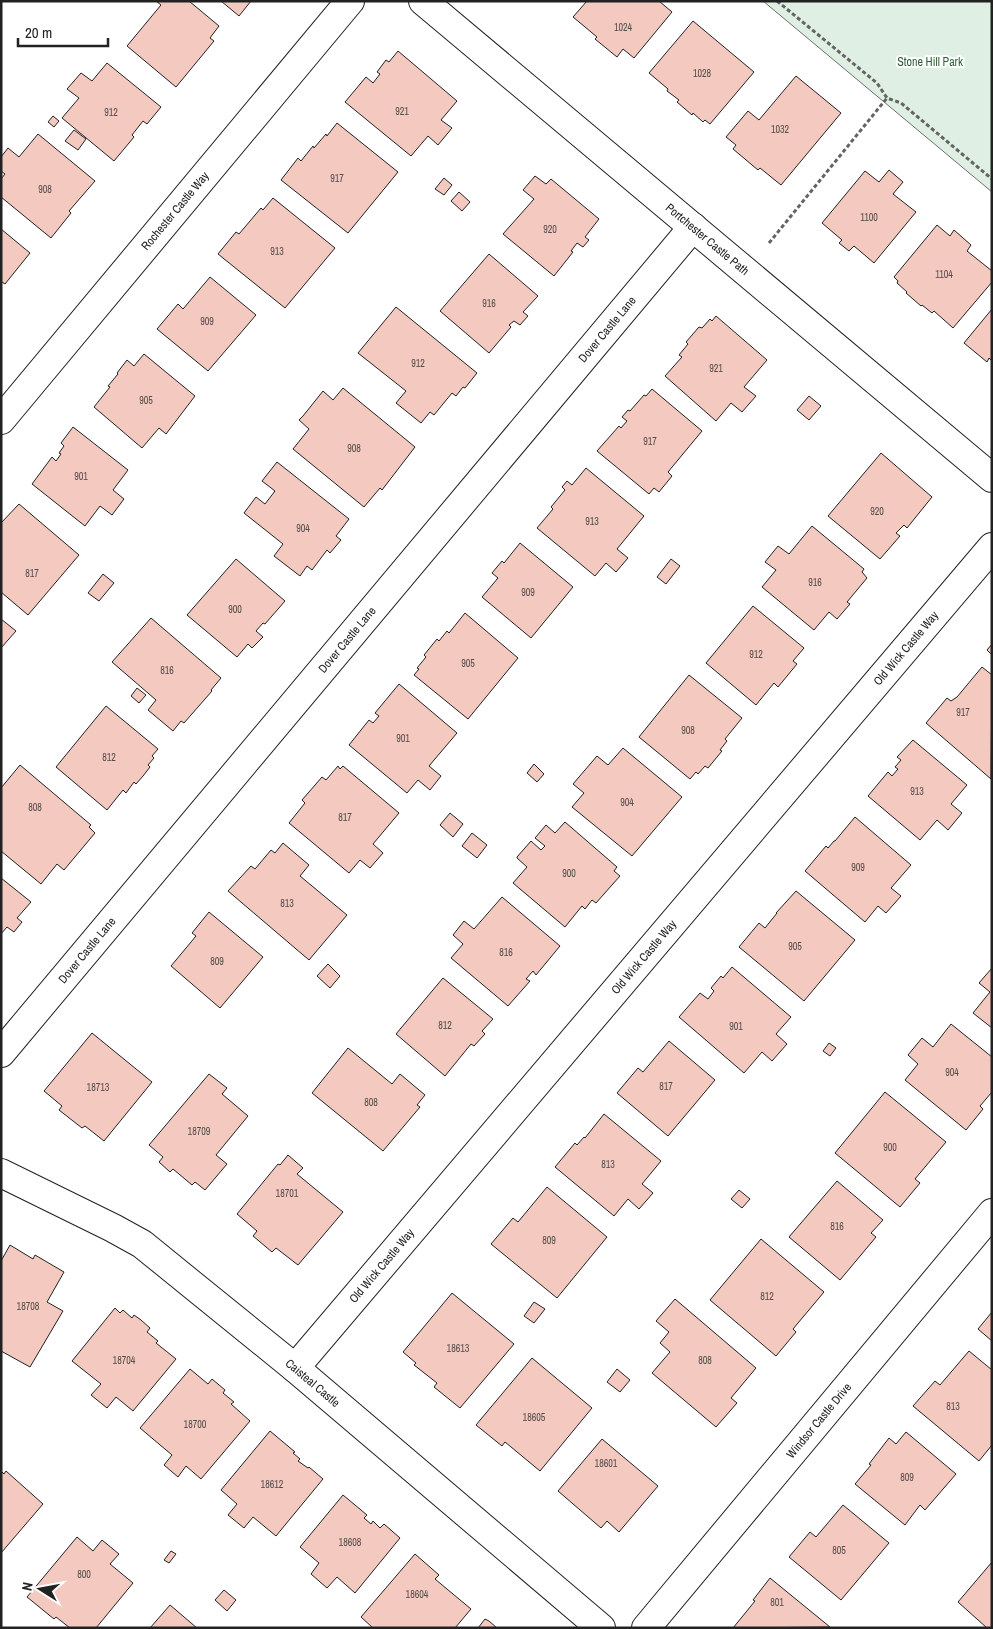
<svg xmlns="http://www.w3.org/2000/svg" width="993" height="1629" viewBox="0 0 993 1629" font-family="'Archivo Narrow',sans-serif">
  <rect width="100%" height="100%" fill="#fff"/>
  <path fill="#e0efe3" stroke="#6f6f6f" d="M763,1H992V192Z"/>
  <g fill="#f3c9c0" stroke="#222">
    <path d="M156,1H189L219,26L210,38L214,41L176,87L127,46L161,5Z"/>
    <path d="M221,1H251L239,16Z"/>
    <path d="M587,1H659L672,12L634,58L623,49L617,57L595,39L597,37L573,17Z"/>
    <path d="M693,21L754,72L710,124L705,120L703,122L693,113L692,115L677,102L679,100L667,91L668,89L649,73Z"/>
    <path d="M398,51L457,101L441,120L452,128L438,145L428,136L411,156L345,102L366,77L373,83L380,74L377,72L386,60L389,62Z"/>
    <path d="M107,63L161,107L147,124L143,121L132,135L134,137L114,161L62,118L79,98L67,89L81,73L92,81Z"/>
    <path d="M796,76L841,113L781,185L760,168L758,170L733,149L736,145L726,137L748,111L759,120Z"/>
    <path d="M53,116L59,121L54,127L48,122Z"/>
    <path d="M337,123L398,172L348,233L281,180L298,158L301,161L313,146L314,148L326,134L327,136Z"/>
    <path d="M74,130L86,139L78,150L65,141Z"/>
    <path d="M38,134L95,181L69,211L71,213L51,238L1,197V179L5,174L1,171V157L8,148L19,157Z"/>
    <path d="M889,170L903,182L893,194L916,212L874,263L854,246L849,251L839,243L842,240L822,223L865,171L879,182Z"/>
    <path d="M535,176L546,184L551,179L599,219L585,237L589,240L583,247L577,243L571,251L573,252L554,276L503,234L534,199L523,190Z"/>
    <path d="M444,178L452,185L444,195L435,189Z"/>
    <path d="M459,192L470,202L462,211L451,201Z"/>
    <path d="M273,198L335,248L285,308L218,254L236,232L239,234L261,208L263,210Z"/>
    <path d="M937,225L950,236L954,230L971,245L967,251L992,271V282L953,328L934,311L932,313L922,305L921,306L906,293L907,292L897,283L898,281L894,277Z"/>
    <path d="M1,229L30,253L5,284L2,282L1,283Z"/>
    <path d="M489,254L538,296L523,312L528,316L520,325L514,321L509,325L511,327L489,353L440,311Z"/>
    <path d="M210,277L256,315L208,371L157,329L178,304L183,309Z"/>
    <path d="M396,307L477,373L465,388L463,387L456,396L452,393L434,415L430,412L421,423L396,403L406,391L358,353Z"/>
    <path d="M992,309V361L989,358L987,362L964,343Z"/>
    <path d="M716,316L767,360L744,387L756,396L742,412L731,403L716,421L665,376L682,357L679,355L688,344L686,342L699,327L702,328L710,319L712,321Z"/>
    <path d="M144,354L195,396L166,434L159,428L142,448L94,407L110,387L108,386L118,374L117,373L127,360L134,366Z"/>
    <path d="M343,388L415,447L382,490L380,488L364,507L293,449L309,429L299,420L303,416L323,391L333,400Z"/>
    <path d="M652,389L702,431L668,472L672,476L659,492L654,488L649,494L597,451L619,426L621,428L627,421L622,417L628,410L630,411L644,395L646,396Z"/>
    <path d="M809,396L821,406L809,420L797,410Z"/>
    <path d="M73,427L128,470L113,490L124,499L112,515L100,506L85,526L32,484L52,457L56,461L61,454L59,453L64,446L61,443Z"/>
    <path d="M881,453L932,497L907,528L904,525L896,533L900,536L880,559L828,516Z"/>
    <path d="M277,462L349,519L336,536L341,540L330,553L327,550L312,570L307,566L300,576L274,556L283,544L244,513L256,497L265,504L275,491L262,481Z"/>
    <path d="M586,468L644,516L617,549L628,558L616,572L606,563L595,576L537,528L553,509L551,507L565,490L562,487L567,481L572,485Z"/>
    <path d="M19,504L79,555L28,615L1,592V523Z"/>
    <path d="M812,526L864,569L862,572L867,578L847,602L850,604L837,619L829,612L814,630L762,587L776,570L765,562L778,546L789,554Z"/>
    <path d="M520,543L573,587L531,638L482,597L498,578L492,573L502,561L504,563Z"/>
    <path d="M236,559L285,601L265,624L263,623L256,631L263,637L252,648L248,644L237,657L187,615Z"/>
    <path d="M671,559L680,566L666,584L657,577Z"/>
    <path d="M103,574L114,583L99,601L88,593Z"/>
    <path d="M753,606L804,648L793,661L797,664L778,687L774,683L756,705L706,663Z"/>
    <path d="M465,613L518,658L468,719L414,675L419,669L417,668L426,657L424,655L437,639L439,641L447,631L449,633Z"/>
    <path d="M151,618L221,678L211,690L212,691L184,723L181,721L173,731L148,710L156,700L112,662Z"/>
    <path d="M1,619L16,631L1,648Z"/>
    <path d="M992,644V655L987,650Z"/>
    <path d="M982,667L992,675L991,779L926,723L947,698L951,701L957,697Z"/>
    <path d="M689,675L742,718L725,739L727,741L720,750L722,751L708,768L705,766L698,774L696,772L690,779L639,737Z"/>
    <path d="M399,684L457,733L429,766L441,776L430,790L418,780L407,793L349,745L369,720L373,723L379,716L375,713Z"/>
    <path d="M137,688L146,695L139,703L131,696Z"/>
    <path d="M106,706L158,749L152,756L154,758L148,765L150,767L143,776L136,784L134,782L126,793L123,790L107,810L56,767Z"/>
    <path d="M913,740L967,785L951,804L962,813L948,830L937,820L920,840L868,796L888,772L892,776L898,769L895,767L901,760L897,757Z"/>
    <path d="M623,748L682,797L632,856L572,807L584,793L573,784L597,756L608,765Z"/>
    <path d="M534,764L544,774L537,782L527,773Z"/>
    <path d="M20,765L91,825L89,827L95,833L64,870L57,864L41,884L1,851V788Z"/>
    <path d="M338,766L340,769L343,766L399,813L373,844L383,853L370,868L360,860L349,873L289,823L305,803L302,800L322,777L326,780Z"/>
    <path d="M450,813L463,824L453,837L440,825Z"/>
    <path d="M855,817L911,865L891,888L901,896L886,913L878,906L865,922L805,871L826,846L828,848L834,841H835Z"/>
    <path d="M565,822L617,867L614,871L620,876L596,903L592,900L585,909L582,906L565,927L513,883L527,867L517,858V857L531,841L541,850L545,846L535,838L546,825L555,833Z"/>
    <path d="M472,833L487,845L477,858L462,846Z"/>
    <path d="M283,843L309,865L300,876L347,915L309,960L228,891L251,866L255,869L271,850L275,853Z"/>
    <path d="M1,878L31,902L17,918L22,922L14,932L7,927L1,934Z"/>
    <path d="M796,891L855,940L804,1001L739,947L759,923L765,928L777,913H776Z"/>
    <path d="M502,897L560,946L536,975L533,971L526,979L530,981L508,1006L451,958L463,944L453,935L464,921L474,929Z"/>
    <path d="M209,912L263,957L220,1008L171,966L196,936L192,933Z"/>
    <path d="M328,964L340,976L330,988L317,976Z"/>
    <path d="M732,967L791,1017L776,1034L787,1044L772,1061L762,1052L744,1073L679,1017L700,993L708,999L714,991L711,988L721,976L723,978Z"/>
    <path d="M992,968V1028L973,1013L990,992L979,983Z"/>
    <path d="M443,978L493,1019L482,1031L485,1034L474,1046L471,1044L445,1076L396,1034Z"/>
    <path d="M951,1024L992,1057V1092L980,1106L983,1109L966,1130L905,1080L918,1064L908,1055L922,1038L933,1047Z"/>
    <path d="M92,1033L152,1082L104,1141L85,1126L82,1128L59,1110L62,1106L44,1091Z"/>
    <path d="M669,1041L715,1080L668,1136L617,1093L638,1068L643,1072Z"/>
    <path d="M829,1043L836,1048L830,1056L823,1051Z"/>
    <path d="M348,1048L392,1084L400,1074L425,1095L417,1105L420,1107L383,1151L312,1093Z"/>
    <path d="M209,1074L227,1088L222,1094L248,1116L216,1155L227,1164L205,1190L195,1182L192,1185L173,1169L170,1172L159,1162L163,1157L149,1145Z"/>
    <path d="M885,1092L946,1142L915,1179L920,1183L900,1207L835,1153Z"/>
    <path d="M604,1114L661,1161L642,1184L653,1193L639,1209L628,1199L614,1216L555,1167L575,1143L577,1145L584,1137L585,1138Z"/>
    <path d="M288,1155L303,1168L297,1174L343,1212L298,1265L276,1248L272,1252L253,1236L257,1231L237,1214L278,1164L280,1165Z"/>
    <path d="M837,1181L883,1220L871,1233L876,1237L840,1280L789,1237Z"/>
    <path d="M547,1187L607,1237L557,1298L491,1244L513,1218L518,1222Z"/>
    <path d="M739,1190L750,1199L742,1208L731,1199Z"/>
    <path d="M761,1239L824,1292L793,1329L796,1332L776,1356L710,1300Z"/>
    <path d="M10,1245L33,1259L35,1255L64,1272L47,1302L63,1311L30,1367L1,1351V1261Z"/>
    <path d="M452,1293L514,1344L460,1408L434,1387L437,1383L414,1365L416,1363L403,1352Z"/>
    <path d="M675,1299L756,1368L731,1398L737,1403L716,1427L652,1373L670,1352L660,1343L669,1332L656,1321Z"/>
    <path d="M534,1302L545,1309L534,1323L524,1316Z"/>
    <path d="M115,1308L120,1313L123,1310L132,1318L134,1315L141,1320L150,1328L147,1332L158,1341L156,1343L176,1359L133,1411L116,1397L107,1408L91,1395L101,1384L72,1361Z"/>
    <path d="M992,1312V1341L978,1329Z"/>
    <path d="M969,1351L992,1370V1445L979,1461L913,1406L935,1381L940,1385Z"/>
    <path d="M532,1358L592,1408L540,1471L505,1442L502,1446L476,1425Z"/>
    <path d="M190,1369L208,1384L212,1379L225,1390L223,1393L234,1402L231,1404L250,1421L201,1479L186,1466L178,1477L164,1465L172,1455L140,1428Z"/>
    <path d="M617,1369L630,1380L620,1392L607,1382Z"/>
    <path d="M270,1431L295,1452L293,1453L300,1459L298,1461L308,1468L309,1467L323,1479L276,1536L253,1517L244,1528L228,1515L237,1504L221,1490Z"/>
    <path d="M906,1432L956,1474L925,1510L920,1505L905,1525L855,1484L871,1465L869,1464L889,1438L896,1444Z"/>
    <path d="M602,1439L658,1486L619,1532L607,1521L601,1528L558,1491Z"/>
    <path d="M1,1471L4,1474L6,1471L43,1504L1,1553Z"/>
    <path d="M343,1495L367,1515L364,1518L371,1524L373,1521L380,1528L384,1524L400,1538L355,1593L337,1577L327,1588L311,1574L319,1563L300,1547Z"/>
    <path d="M843,1505L889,1543L841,1600L789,1557L810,1532L816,1537Z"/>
    <path d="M77,1537L93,1551L102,1540L119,1554L110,1564L133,1583L96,1628H70L56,1617L54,1619L27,1597Z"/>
    <path d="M171,1551L176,1554L169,1563L164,1560Z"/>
    <path d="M415,1554L439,1575L435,1579L471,1609L455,1628H373L361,1617Z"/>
    <path d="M992,1562V1628H987L958,1602Z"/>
    <path d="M770,1578L830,1627L733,1628L755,1601L753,1600Z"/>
    <path d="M224,1590L236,1600L227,1611L215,1600Z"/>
    <path d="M170,1605L197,1628H150Z"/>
    <path d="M485,1619L489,1621L497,1628H478Z"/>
  </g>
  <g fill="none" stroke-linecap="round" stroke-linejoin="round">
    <g stroke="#222" stroke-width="30">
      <g id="minor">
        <path id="s1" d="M423,1L992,478"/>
        <path id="s2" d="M1,420L350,1"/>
        <path id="s3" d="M1,1053L693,227"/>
        <path id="s4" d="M1,1173L113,1228L142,1244L295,1368L601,1628"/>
        <path id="s5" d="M295,1368L992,547"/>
        <path id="s6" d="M646,1628L992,1213"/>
      </g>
    </g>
    <g stroke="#646464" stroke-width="3" stroke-dasharray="4 2.5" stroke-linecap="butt">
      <path d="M777,1L877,83L887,98L901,103L992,179"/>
      <path d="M769,243L887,98"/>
    </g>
    <use href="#minor" stroke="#fff" stroke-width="28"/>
  </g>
  <g text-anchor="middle" stroke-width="4" stroke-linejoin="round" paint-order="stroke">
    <g font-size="10" fill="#564c4a">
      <text x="623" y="31">1024</text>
      <text x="702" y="77">1028</text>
      <text x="402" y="115">921</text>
      <text x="111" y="116">912</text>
      <text x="780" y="133">1032</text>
      <text x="337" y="182">917</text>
      <text x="45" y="193">908</text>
      <text x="869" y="221">1100</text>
      <text x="550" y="233">920</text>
      <text x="277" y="255">913</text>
      <text x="944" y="278">1104</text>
      <text x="489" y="307">916</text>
      <text x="207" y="325">909</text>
      <text x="418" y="367">912</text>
      <text x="716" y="372">921</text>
      <text x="146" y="404">905</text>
      <text x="650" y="445">917</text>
      <text x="354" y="452">908</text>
      <text x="81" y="480">901</text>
      <text x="877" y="515">920</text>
      <text x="592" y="525">913</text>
      <text x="303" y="532">904</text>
      <text x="32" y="577">817</text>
      <text x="815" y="586">916</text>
      <text x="528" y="596">909</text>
      <text x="235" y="613">900</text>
      <text x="756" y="658">912</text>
      <text x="468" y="667">905</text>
      <text x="167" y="674">816</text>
      <text x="963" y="716">917</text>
      <text x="688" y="734">908</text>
      <text x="403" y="742">901</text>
      <text x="109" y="761">812</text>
      <text x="917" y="795">913</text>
      <text x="627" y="806">904</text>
      <text x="35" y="811">808</text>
      <text x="345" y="821">817</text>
      <text x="858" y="871">909</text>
      <text x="569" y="877">900</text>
      <text x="287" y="907">813</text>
      <text x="795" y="950">905</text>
      <text x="506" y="956">816</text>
      <text x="217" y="965">809</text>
      <text x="445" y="1029">812</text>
      <text x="736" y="1030">901</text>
      <text x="952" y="1076">904</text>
      <text x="666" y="1090">817</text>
      <text x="98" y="1091">18713</text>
      <text x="371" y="1106">808</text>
      <text x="199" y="1135">18709</text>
      <text x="890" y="1151">900</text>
      <text x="608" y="1168">813</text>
      <text x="287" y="1197">18701</text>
      <text x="837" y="1230">816</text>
      <text x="549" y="1244">809</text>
      <text x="767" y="1300">812</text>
      <text x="28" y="1310">18708</text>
      <text x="458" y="1352">18613</text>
      <text x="124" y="1364">18704</text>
      <text x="705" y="1364">808</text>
      <text x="953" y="1410">813</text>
      <text x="534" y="1421">18605</text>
      <text x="195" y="1428">18700</text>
      <text x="606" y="1467">18601</text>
      <text x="907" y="1481">809</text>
      <text x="272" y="1488">18612</text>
      <text x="350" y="1546">18608</text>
      <text x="839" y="1554">805</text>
      <text x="84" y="1578">800</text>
      <text x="417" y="1598">18604</text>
      <text x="777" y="1606">801</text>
    </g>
    <g font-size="12" fill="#2f5e38" stroke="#fff">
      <text x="930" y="66">Stone Hill Park</text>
    </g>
    <g font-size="12" fill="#222" stroke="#fff">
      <text dy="4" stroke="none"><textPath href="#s2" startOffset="272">Rochester Castle Way</textPath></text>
      <text dy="4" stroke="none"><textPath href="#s1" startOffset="371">Portchester Castle Path</textPath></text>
      <text dy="4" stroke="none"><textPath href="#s3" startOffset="944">Dover Castle Lane</textPath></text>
      <text dy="4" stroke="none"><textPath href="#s3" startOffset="539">Dover Castle Lane</textPath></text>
      <text dy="4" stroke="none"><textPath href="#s5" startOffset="944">Old Wick Castle Way</textPath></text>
      <text dy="4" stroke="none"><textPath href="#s3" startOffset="134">Dover Castle Lane</textPath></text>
      <text dy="4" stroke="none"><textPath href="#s5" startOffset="539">Old Wick Castle Way</textPath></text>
      <text dy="4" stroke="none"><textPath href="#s5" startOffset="134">Old Wick Castle Way</textPath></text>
      <text dy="4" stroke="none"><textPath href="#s4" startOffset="378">Caisteal Castle</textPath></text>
      <text dy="4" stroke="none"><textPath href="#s6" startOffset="270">Windsor Castle Drive</textPath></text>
    </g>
  </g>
  <rect width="993" height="1629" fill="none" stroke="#222222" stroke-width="5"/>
  <g transform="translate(40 1589) rotate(281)" stroke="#ffffff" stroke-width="4" paint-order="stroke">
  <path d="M0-4L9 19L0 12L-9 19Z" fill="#222222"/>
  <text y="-8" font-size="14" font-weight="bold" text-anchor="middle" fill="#222222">N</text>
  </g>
  <path d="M18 38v8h90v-8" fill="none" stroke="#222222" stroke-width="2.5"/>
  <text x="25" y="38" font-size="15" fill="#222222" stroke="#ffffff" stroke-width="4" paint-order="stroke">20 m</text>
</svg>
